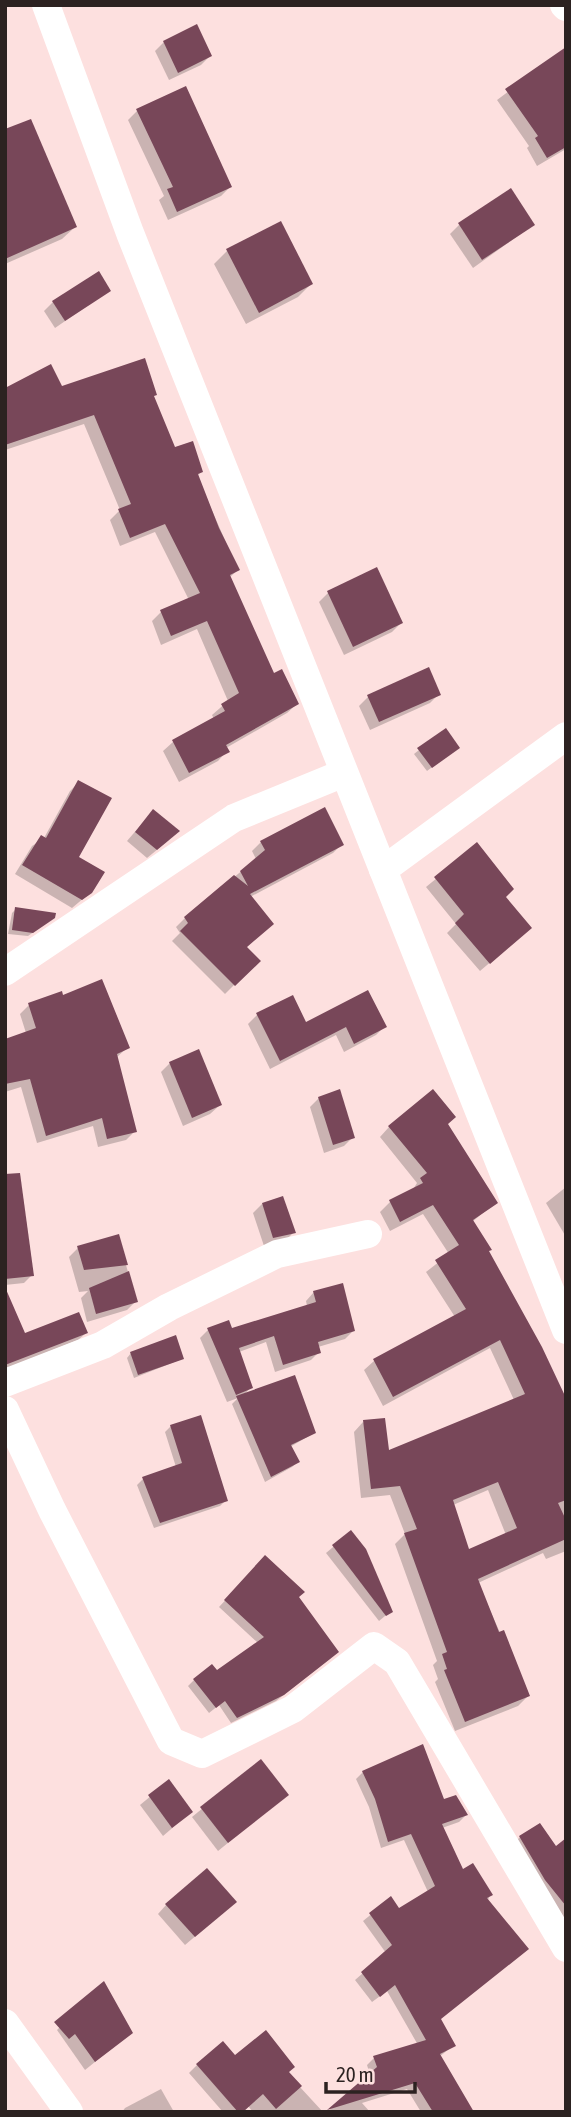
<svg xmlns="http://www.w3.org/2000/svg" width="571" height="2117" viewBox="0 0 571 2117" font-family="'Asap Condensed',sans-serif">
  <rect width="100%" height="100%" fill="#fde0df"/>
  <g fill="#0003" fill-rule="evenodd">
    <path d="M164,42L210,56L201,65L169,80L155,51Z"/>
    <path d="M560,53L566,61V149L537,166L527,148L529,146L497,100Z"/>
    <path d="M137,111L230,187L221,196L168,220L159,200L164,196L128,120Z"/>
    <path d="M5,130L75,227L62,239L5,264Z"/>
    <path d="M459,225H533L473,268L450,234Z"/>
    <path d="M227,251L311,284L298,297L246,324L214,264Z"/>
    <path d="M109,291L55,328L44,311L53,302Z"/>
    <path d="M61,388L152,397L174,449L201,472L197,476L238,570L230,577L273,676L297,704L287,713L226,748L227,751L218,761L179,782L163,751L173,742L214,719L212,715L228,701L197,629L161,645L152,621L161,612L189,600L155,532L120,546L110,520L120,510L84,424L5,450V390Z"/>
    <path d="M376,570L401,623L392,632L344,655L319,602L328,593Z"/>
    <path d="M439,694L430,703L370,730L359,706L368,697Z"/>
    <path d="M458,748L427,771L414,754L419,750Z"/>
    <path d="M79,782L76,858L91,892L72,908L15,874L32,846L44,838L70,791Z"/>
    <path d="M145,820L169,840L147,858L127,841Z"/>
    <path d="M261,842L342,844L333,853L250,897L246,948L258,961L225,994L172,941L180,933L176,927L185,918L256,859L252,851Z"/>
    <path d="M477,845L521,936L480,971L447,933L456,924L426,887Z"/>
    <path d="M16,909L48,922L28,936L8,934L12,913Z"/>
    <path d="M29,1005L128,1047L116,1058L135,1131L126,1140L98,1147L93,1126L37,1143L21,1087L5,1092V1041L26,1033L20,1014Z"/>
    <path d="M257,1015L306,1024L385,1026L376,1035L344,1052L336,1035L270,1069L248,1024Z"/>
    <path d="M170,1063L220,1105L210,1114L183,1126L161,1072Z"/>
    <path d="M319,1098L353,1137L344,1146L324,1153L310,1107Z"/>
    <path d="M446,1124L495,1203L472,1222L566,1402V1551L546,1559L543,1553L478,1583L528,1696L518,1706L455,1731L435,1682L438,1679L433,1665L437,1661L395,1544L405,1534L390,1495L361,1498L354,1432L363,1422L387,1452L514,1400L490,1348L383,1406L364,1370L374,1361L455,1317L426,1272L449,1254L423,1214L390,1231L380,1212L390,1202L412,1191L417,1183L380,1137L389,1127ZM488,1490L506,1535L468,1551L453,1505Z"/>
    <path d="M566,1187V1237L546,1203Z"/>
    <path d="M262,1204L294,1232L285,1241L264,1246L253,1213Z"/>
    <path d="M5,1209L32,1275L24,1283L5,1285Z"/>
    <path d="M118,1236L136,1301L127,1310L87,1322L81,1298L88,1291L79,1292L69,1257L78,1248Z"/>
    <path d="M314,1292L354,1330L345,1339L318,1347L319,1352L311,1360L275,1372L266,1342L239,1352L251,1387L243,1396L314,1433L290,1447L298,1462L292,1467L265,1482L232,1404L238,1398L227,1402L200,1338L208,1330H231L307,1306L306,1301Z"/>
    <path d="M5,1325L24,1335L86,1333L78,1340L5,1369Z"/>
    <path d="M131,1353L182,1359L134,1378L127,1358Z"/>
    <path d="M171,1426L226,1500L220,1506L154,1528L137,1485L143,1479L176,1467L165,1432Z"/>
    <path d="M351,1532L391,1611L379,1621L326,1553Z"/>
    <path d="M259,1564L297,1598L331,1658L276,1701L231,1723L219,1705L209,1713L188,1686L194,1680L217,1673L258,1643L219,1607Z"/>
    <path d="M260,1761L287,1795L218,1851L192,1817Z"/>
    <path d="M363,1772L443,1801L466,1815L459,1822L442,1828L462,1872L490,1895L440,2020L454,2045L439,2057L462,2112H421L407,2089L362,2103L370,2112H327L370,2075L367,2065L374,2058L418,2045L387,1991L372,2002L355,1980L386,1953L363,1921L390,1899L398,1910L428,1892L404,1840L381,1848L369,1807L356,1779Z"/>
    <path d="M169,1781L191,1812L163,1836L140,1805Z"/>
    <path d="M520,1837L556,1848L566,1840V1934L510,1847Z"/>
    <path d="M166,1905L225,1911L185,1945L158,1914Z"/>
    <path d="M65,2022L131,2033L85,2070L57,2030Z"/>
    <path d="M235,2057L287,2073L323,2112H253L248,2106L242,2112H223L189,2073L197,2065Z"/>
    <path d="M161,2089L174,2112H122L125,2108Z"/>
  </g>
  <g fill="#784759" fill-rule="evenodd">
    <path d="M197,24L212,56L178,73L163,41Z"/>
    <path d="M566,47V147L547,158L535,138L538,136L505,89Z"/>
    <path d="M186,86L232,187L177,212L167,189L173,187L136,109Z"/>
    <path d="M31,119L77,227L5,259V129Z"/>
    <path d="M511,188L535,225L482,260L458,223Z"/>
    <path d="M281,221L313,284L259,313L226,249Z"/>
    <path d="M99,271L111,291L65,321L52,301Z"/>
    <path d="M145,358L157,395L154,396L175,447L193,441L203,472L198,474L219,528L240,570L230,575L274,673L282,669L299,704L226,745L230,752L189,773L172,740L225,711L221,704L239,693L207,621L171,636L160,610L200,593L165,524L130,538L118,509L131,504L94,415L5,445V388L51,364L62,386Z"/>
    <path d="M377,567L403,623L353,647L327,591Z"/>
    <path d="M429,667L441,695L379,722L367,695Z"/>
    <path d="M446,728L460,748L432,768L417,748Z"/>
    <path d="M78,780L112,798L79,857L105,872L92,893L82,900L22,865L41,835L46,838Z"/>
    <path d="M325,807L344,845L250,894L274,924L247,947L261,961L235,986L180,931L188,923L184,917L234,875L248,886L240,871L265,850L260,841Z"/>
    <path d="M153,809L180,831L157,850L135,832Z"/>
    <path d="M477,842L514,889L506,897L532,928L490,964L455,923L464,914L434,877Z"/>
    <path d="M15,907L56,913L55,918L33,933L12,930Z"/>
    <path d="M102,979L130,1048L117,1054L137,1132L107,1139L102,1118L46,1136L30,1079L5,1084V1039L36,1028L28,1003L62,991L63,995Z"/>
    <path d="M368,990L387,1027L354,1044L346,1027L280,1061L256,1013L293,995L306,1022Z"/>
    <path d="M199,1049L222,1105L192,1118L169,1062Z"/>
    <path d="M340,1089L355,1138L333,1145L318,1097Z"/>
    <path d="M433,1089L456,1117L448,1124L498,1203L473,1220L492,1250L489,1251L542,1347L566,1398V1500L558,1503L566,1520V1539L478,1579L499,1632L504,1630L530,1696L465,1722L444,1670L447,1669L442,1654L447,1652L404,1533L417,1529L400,1486L371,1489L363,1420L385,1418L389,1450L525,1394L500,1340L393,1397L373,1359L466,1309L435,1260L459,1245L433,1205L400,1222L389,1200L423,1183L420,1178L427,1173L388,1126ZM498,1482L517,1528L469,1549L453,1500Z"/>
    <path d="M20,1173L34,1276L5,1279V1174Z"/>
    <path d="M283,1196L296,1233L273,1238L262,1203Z"/>
    <path d="M119,1234L128,1265L84,1270L77,1246Z"/>
    <path d="M129,1271L138,1302L96,1314L89,1288Z"/>
    <path d="M343,1283L355,1331L318,1342L321,1353L283,1365L274,1336L239,1348L253,1388L236,1395L207,1328L229,1320L232,1328L316,1302L313,1291Z"/>
    <path d="M5,1287L25,1333L79,1312L88,1333L5,1365Z"/>
    <path d="M176,1335L184,1359L138,1375L130,1352Z"/>
    <path d="M295,1375L316,1433L291,1445L300,1462L271,1477L236,1396Z"/>
    <path d="M201,1415L228,1501L160,1523L142,1477L182,1463L170,1425Z"/>
    <path d="M351,1530L366,1549L393,1612L386,1616L332,1545Z"/>
    <path d="M265,1555L305,1592L299,1597L339,1652L284,1695L237,1718L225,1701L216,1708L193,1679L212,1664L217,1670L264,1637L224,1600Z"/>
    <path d="M423,1744L444,1799L456,1795L468,1815L442,1824L463,1869L473,1863L493,1895L487,1898L529,1949L441,2019L456,2046L440,2054L474,2112H433L415,2083L327,2110L377,2067L373,2056L426,2040L395,1985L380,1997L361,1972L392,1945L369,1913L391,1896L399,1908L435,1886L411,1834L388,1842L375,1799L362,1771Z"/>
    <path d="M261,1759L289,1795L228,1843L200,1807Z"/>
    <path d="M169,1779L193,1812L172,1828L148,1795Z"/>
    <path d="M540,1823L556,1846L566,1838V1906L545,1880L519,1836Z"/>
    <path d="M207,1868L237,1902L195,1937L165,1904Z"/>
    <path d="M104,1981L133,2033L95,2062L75,2034L69,2039L54,2022Z"/>
    <path d="M266,2030L295,2067L289,2072L302,2086L276,2109L263,2094L243,2112H238L196,2064L223,2041L235,2055Z"/>
  </g>
  <g fill="none" stroke-linecap="round" stroke-linejoin="round">
    <g stroke="#fff" stroke-width="28">
      <path d="M46,5L130,233L566,1330"/>
      <path d="M564,5L566,7"/>
      <path d="M383,870L566,736"/>
      <path d="M5,972L234,818L344,773"/>
      <path d="M5,1383L103,1345L169,1307L277,1254L368,1234"/>
      <path d="M5,1410L52,1510L171,1741L202,1754L293,1709L374,1646L397,1662L566,1948"/>
      <path d="M5,2023L69,2112"/>
    </g>
  </g>
  <rect width="571" height="2117" fill="none" stroke="#2c2221" stroke-width="14"/>
  <path d="M326 2082v10h89v-10" fill="none" stroke="#2c2221" stroke-width="3.5"/>
  <text x="336" y="2082" font-size="21" fill="#2c2221" stroke="#fde0df" stroke-width="5" paint-order="stroke">20 m</text>
</svg>
